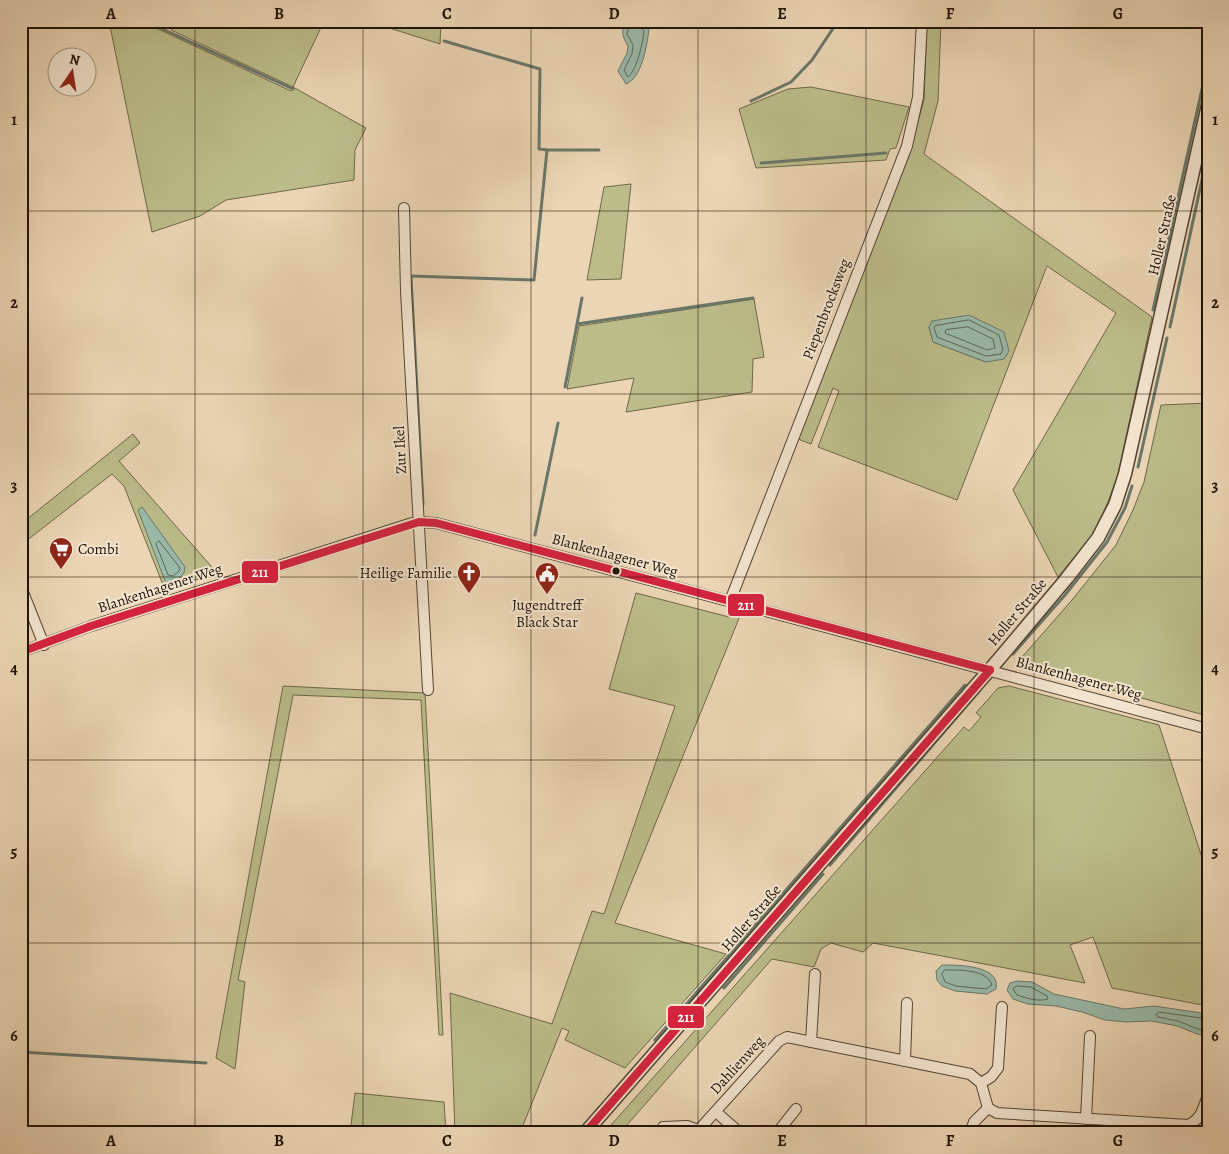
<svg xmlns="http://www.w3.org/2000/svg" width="1229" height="1154" viewBox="0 0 1229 1154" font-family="Alegreya,serif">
  <rect width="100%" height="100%" fill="#ebd5b4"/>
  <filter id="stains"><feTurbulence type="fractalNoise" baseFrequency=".004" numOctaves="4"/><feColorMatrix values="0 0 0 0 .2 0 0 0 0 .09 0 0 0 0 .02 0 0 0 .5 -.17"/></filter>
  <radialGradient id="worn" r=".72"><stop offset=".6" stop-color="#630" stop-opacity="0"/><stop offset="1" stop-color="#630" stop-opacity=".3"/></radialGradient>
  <g fill="#bbbc8a" stroke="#6e6848" fill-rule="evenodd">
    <path d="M109,21H141L291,91L293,87L171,30L174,21H324L293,87L366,128L355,150L354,180L226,200L200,216L152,232Z"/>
    <path d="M367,21H441L440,44Z"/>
    <path d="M927,21H941L938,101L924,154L1152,317L1118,474L1108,502L1093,534L1058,577L1013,490L1116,313L1047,266L957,500L818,447L839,391L833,388L811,444L798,439L911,146L924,100ZM929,327L986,362L933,342Z"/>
    <path d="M811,87L909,107L896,148L890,149L886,160L756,168L739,109L788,89Z"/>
    <path d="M631,184L621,279L587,280L604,187Z"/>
    <path d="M754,299L764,357L753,359L752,392L626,412L634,378L567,389L579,326Z"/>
    <path d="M1208,403V716L1016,664L1072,600L1116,545L1133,510L1144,482L1161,405Z"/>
    <path d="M133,434L140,443L119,461L217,573L165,590L124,486L112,474L21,545V524Z"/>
    <path d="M636,593L729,617L732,608L742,611L615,923L726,954L625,1068L565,1040L569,1031L562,1028L520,1133H455L450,993L552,1024L592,911L604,914L675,706L609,689Z"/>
    <path d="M283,686L425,693L443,1035H439L421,700L293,695L238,980L245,982L235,1069L216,1058Z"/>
    <path d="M1009,686L1159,725L1208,876V1006L1112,988L1093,937L1070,945L1085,983L873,943L863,952L831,943L821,949L814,967L772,959L620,1133H604L964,727L969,731L981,717L976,713L998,688Z"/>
    <path d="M355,1093L444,1102L446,1133H350Z"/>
  </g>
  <g fill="#99b9a9" stroke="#697768">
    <path d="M629,21C638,21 644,22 649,29C647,45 642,78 626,84L618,71L627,53L628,46C623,37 620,32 626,22Z"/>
    <path d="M969,315L1004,332L1009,351L1004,359L986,362L933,342L929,327L932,321Z"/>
    <path d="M142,507L185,567L184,573L176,581L168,583L165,581L138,510Z"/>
    <path d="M942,965C958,965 1001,965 996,989L987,994L955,991L942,986L937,980L936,971Z"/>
    <path d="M1017,981L1032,982L1054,994L1124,1009L1154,1006L1208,1014V1036L1197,1034L1177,1026L1152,1021L1127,1022L1105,1020L1082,1012L1056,1006L1028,1004L1013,999L1007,990L1010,983Z"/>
  </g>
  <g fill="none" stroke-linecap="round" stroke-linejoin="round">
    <g stroke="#5c6658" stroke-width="1">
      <path d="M630,21L627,34L633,45L632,54L624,70L628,77C637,70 643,42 644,31L639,26L638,21"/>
      <path d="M969,320L999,335L1003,349L1001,354L986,356L937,337L934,328L935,326Z"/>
      <path d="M968,327L993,339L995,348L987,350L945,333L946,330Z"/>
      <path d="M159,541L180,568L179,571L173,576L168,575L156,544Z"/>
      <path d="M945,970C959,970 987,969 992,985L986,989L956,986L945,982L942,974Z"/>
      <path d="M1017,986L1031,987L1047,996L1048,999C1038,1002 1026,998 1017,995L1013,989Z"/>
      <path d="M1208,1019L1159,1012L1156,1014L1158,1017L1178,1021L1198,1029L1208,1031"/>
    </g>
    <g stroke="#697768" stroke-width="3">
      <path d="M145,21L293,89"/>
      <path d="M444,41L540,69L539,149L547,150"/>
      <path d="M751,101L791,82L812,60L838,21"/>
      <path d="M761,163L886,153"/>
      <path d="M1153,310L1208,62"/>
      <path d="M577,324L753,298"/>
      <path d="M1170,327L1208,152"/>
      <path d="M565,387L582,298"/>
      <path d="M1138,467L1167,338"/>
      <path d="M423,504L411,276L534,280L547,150H599"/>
      <path d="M535,535L558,423"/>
      <path d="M1013,654L1065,595L1107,542L1125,508L1132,486"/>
      <path d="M830,865L980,690"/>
      <path d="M724,988L823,874"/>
      <path d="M655,1040L965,685"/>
      <path d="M21,1052L206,1063"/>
    </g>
    <g stroke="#534432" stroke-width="12">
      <g id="minor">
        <path d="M404,208L406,291L428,690"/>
        <path d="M21,587L44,645"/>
        <path d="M730,601L907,146L918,97L922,21"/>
        <path d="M21,652L91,626L409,524L419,522L436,523L1208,729"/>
        <path d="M811,1042L815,974"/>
        <path d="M905,1061L907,1003"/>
        <path d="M981,1083L991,1077L998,1068L1002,1007"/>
        <path d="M988,1108L997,1113L1188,1125C1202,1119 1203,1108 1208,1095"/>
        <path d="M716,1112L740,1133"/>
        <path d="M1086,1119L1090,1036"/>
        <path d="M664,1133L663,1127L687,1126L698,1130"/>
        <path d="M696,1133L779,1041L787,1037L970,1074L981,1083L988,1108L974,1122L970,1133"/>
        <path d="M777,1133L796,1109"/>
      </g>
    </g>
    <g stroke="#534432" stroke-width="15">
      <path id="tertiary" d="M585,1133L999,659L1067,578L1098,538L1115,505L1125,474L1208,105"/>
    </g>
    <use href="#minor" stroke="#f2e4ce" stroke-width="10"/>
    <use href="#tertiary" stroke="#f2e4ce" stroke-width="12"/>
    <g stroke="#f2e4ce" stroke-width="11">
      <g id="bus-1">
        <path d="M21,652L91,626L419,522L436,523L990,670"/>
        <path d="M585,1133L990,670"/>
      </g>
    </g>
    <use href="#bus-1" stroke="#d4233e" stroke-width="8"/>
  </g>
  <path fill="none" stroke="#201306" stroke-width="1" stroke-opacity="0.55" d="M195,21V1133M363,21V1133M531,21V1133M698,21V1133M866,21V1133M1034,21V1133M21,211H1208M21,394H1208M21,577H1208M21,760H1208M21,943H1208"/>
  <defs>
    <g id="supermarket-pin" transform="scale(1.25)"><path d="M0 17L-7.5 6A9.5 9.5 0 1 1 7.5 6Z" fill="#8f2418" stroke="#f2e4ce"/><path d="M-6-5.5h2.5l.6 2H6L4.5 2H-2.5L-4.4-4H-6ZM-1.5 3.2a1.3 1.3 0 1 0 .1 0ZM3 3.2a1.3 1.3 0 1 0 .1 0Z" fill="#fff"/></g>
    <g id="church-pin" transform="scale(1.25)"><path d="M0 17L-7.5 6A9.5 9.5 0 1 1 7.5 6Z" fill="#8f2418" stroke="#f2e4ce"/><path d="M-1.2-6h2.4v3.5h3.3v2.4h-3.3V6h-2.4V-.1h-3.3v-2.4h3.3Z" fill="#fff"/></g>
    <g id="civic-pin" transform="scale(1.25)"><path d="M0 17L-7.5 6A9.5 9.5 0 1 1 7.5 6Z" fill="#8f2418" stroke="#f2e4ce"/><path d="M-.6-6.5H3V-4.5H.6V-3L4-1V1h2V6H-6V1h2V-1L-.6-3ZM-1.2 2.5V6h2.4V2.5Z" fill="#fff"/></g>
  </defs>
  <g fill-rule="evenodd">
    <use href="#supermarket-pin" x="61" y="549"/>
    <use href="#church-pin" x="469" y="573"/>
    <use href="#civic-pin" x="547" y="574"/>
  </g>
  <circle fill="#201306" stroke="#f2e4ce" stroke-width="2" cx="616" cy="571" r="4.5"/>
  <g text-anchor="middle" stroke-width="4" stroke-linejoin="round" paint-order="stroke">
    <g font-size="15" fill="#201306" stroke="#f2e4ce">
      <text transform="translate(1162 235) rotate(-77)" y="5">Holler Straße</text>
      <text transform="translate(826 309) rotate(-69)" y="5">Piepenbrocksweg</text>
      <text transform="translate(400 450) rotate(-93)" y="5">Zur Ikel</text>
      <text transform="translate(615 555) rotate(15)" y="5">Blankenhagener Weg</text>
      <text transform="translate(160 588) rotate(-18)" y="5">Blankenhagener Weg</text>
      <text transform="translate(1017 612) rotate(-50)" y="5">Holler Straße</text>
      <text transform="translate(1079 678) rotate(15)" y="5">Blankenhagener Weg</text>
      <text transform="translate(751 918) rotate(-49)" y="5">Holler Straße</text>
      <text transform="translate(737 1065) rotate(-48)" y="5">Dahlienweg</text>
    </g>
    <g font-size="15" fill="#201306" stroke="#f2e4ce" text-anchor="start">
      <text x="78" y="554">Combi</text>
      <text x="452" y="578" text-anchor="end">Heilige Familie</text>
      <text x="547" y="610" text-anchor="middle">Jugendtreff<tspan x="547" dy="17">Black Star</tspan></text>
    </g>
  </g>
  <g stroke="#f2e4ce" stroke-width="2">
    <rect x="241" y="560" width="38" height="24" rx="5" fill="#d4233e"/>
    <rect x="727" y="593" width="38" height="24" rx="5" fill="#d4233e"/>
    <rect x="667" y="1005" width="38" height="24" rx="5" fill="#d4233e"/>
  </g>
  <g font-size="14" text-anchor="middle" font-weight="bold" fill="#fff">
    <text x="260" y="577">211</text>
    <text x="746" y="610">211</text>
    <text x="686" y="1022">211</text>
  </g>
  <rect width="1229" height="1154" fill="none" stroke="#ebd5b4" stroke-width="55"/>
  <g transform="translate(72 72) rotate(13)"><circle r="24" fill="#f2e4ce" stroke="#9e907e"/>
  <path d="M0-4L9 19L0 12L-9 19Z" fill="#8f2418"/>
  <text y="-8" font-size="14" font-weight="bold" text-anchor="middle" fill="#201306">N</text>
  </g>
  <rect x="28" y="28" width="1174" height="1098" fill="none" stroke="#201306" stroke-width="2"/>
  <g font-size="16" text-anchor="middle" font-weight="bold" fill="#201306">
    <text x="111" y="19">A</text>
    <text x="279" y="19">B</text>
    <text x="447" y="19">C</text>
    <text x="614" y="19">D</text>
    <text x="782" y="19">E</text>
    <text x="950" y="19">F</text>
    <text x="1118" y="19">G</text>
    <text x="14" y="125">1</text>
    <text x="1215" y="125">1</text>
    <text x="14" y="308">2</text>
    <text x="1215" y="308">2</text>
    <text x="14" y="491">3</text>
    <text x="1215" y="491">3</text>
    <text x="14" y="674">4</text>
    <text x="1215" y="674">4</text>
    <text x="14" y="857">5</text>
    <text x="1215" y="857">5</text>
    <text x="14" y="1041">6</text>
    <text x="1215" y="1041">6</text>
    <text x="111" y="1146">A</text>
    <text x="279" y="1146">B</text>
    <text x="447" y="1146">C</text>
    <text x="614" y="1146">D</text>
    <text x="782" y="1146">E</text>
    <text x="950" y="1146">F</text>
    <text x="1118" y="1146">G</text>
  </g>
  <rect width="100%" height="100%" filter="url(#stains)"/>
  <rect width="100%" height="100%" fill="url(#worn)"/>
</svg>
